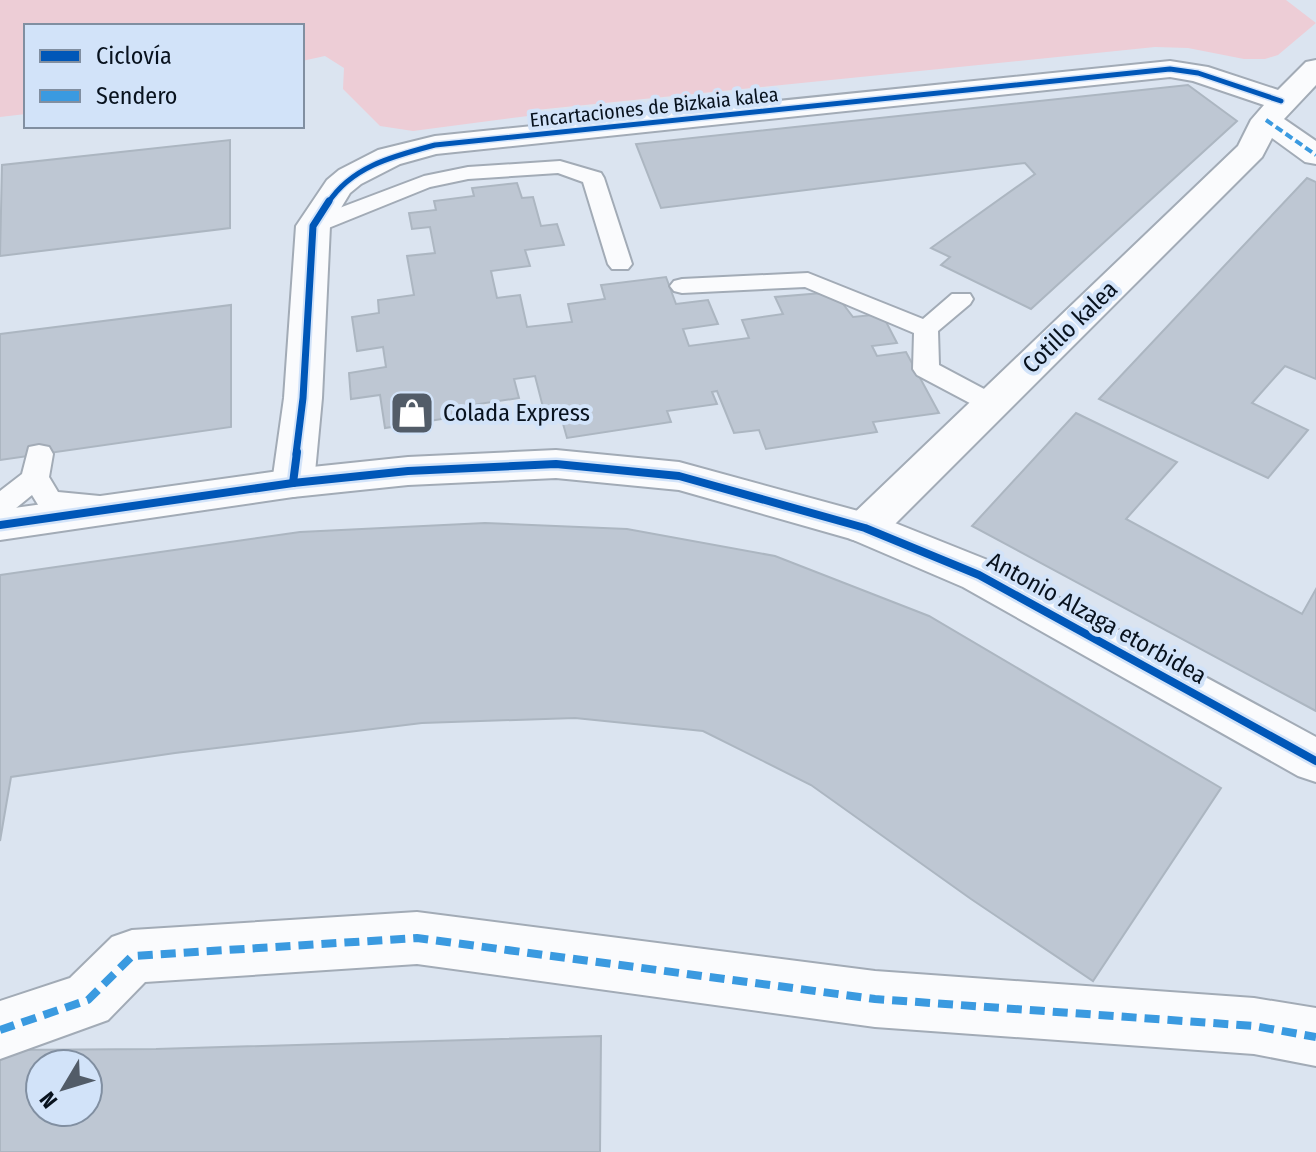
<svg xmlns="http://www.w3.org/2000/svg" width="1316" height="1152" viewBox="0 0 1316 1152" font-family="'Fira Sans Condensed',sans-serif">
  <rect width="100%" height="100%" fill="#dbe4f0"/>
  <path fill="#edcdd6" d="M0,0H1286L1316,23L1278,55L1265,59H1244L1188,48L1155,47L536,110L528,116L413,131L380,126L343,89L344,68L325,56L302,61V26H26V114L0,117Z"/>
  <g fill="#bec7d3" stroke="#acb6c1" stroke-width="2" fill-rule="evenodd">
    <path d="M1188,85L1237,121L1031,309L941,265L950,257L931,248L1035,174L1025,163L661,208L636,144Z"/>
    <path d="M230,140V228L0,256L2,165Z"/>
    <path d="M1307,178L1316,182V379L1285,366L1252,403L1308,430L1268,478L1099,399Z"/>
    <path d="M517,183L522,198L533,197L541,226L557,224L564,245L525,250L530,266L491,271L497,298L520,295L527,327L572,322L568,304L605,299L601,285L666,277L676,304L708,300L718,324L683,329L689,346L749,338L742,320L783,314L775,297L834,292L853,317L882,314L897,343L872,346L877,356L906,352L939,413L873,422L877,432L766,449L759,430L734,433L717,391L712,392L717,404L667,411L671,422L567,438L560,413L545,415L535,376L514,379L519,398L459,407L461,416L385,428L380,395L351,399L349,373L386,367L383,347L357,351L352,317L379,313L378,300L414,295L407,256L435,253L430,227L412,229L409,213L436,210L434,201L474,196L472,188Z"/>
    <path d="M231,305V427L0,460V334Z"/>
    <path d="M1076,413L1177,462L1126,519L1302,614L1316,589V711L972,526Z"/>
    <path d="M485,523L627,529L775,556L929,616L1221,788L1093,981L971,899L811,785L703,731L575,718L422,723L175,753L11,777L0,841V575L300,532Z"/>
    <path d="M601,1036L600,1152H0V1050L156,1049ZM40,1064H88V1112H40Z"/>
  </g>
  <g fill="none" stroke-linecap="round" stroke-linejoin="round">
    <g stroke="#a2abb6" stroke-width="4">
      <g id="lane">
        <path d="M560,161L601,173L604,178L632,264L628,269H612L608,264L583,182L558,173L468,179L430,187L321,231H305L302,226L305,221L424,176L468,167Z"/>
        <path d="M808,273L923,319L952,294H970L973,299L970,304L938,331L939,365L1001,398L1005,404L1001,410L992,413L983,410L917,375L913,369L914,333L805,287L682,293L674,291L670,286L674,281L682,279Z"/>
        <path d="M39,445L49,447L53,454L49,477L58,492L110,497L114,504L110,511C90,517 60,514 40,508L32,495L10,513L0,516V491L22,474L29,447Z"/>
      </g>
    </g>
    <g stroke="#a2abb6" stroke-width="4">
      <g id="street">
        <path d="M1316,60V85L1284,119L1316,141V164L1305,162L1272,138L1262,157L880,539L865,543L850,539L844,528L850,517L1238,146L1251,120L1264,105L1193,81L1170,77L436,154L400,164L361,184L350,193L330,226L322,398L314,483L308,493L293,497L278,493L272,483L284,398L296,226L327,180L339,170L378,150L435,136L1170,61L1208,67L1278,90L1306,62Z"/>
        <path d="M417,912L875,971L1254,998L1316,1008V1066L1254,1054L875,1027L417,964L145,982L108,1020L0,1059V1001L70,978L112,937L132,930Z"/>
      </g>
    </g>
    <g stroke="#a2abb6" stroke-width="4">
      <path id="secondary" d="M556,450L679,462L880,517L995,563L1316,737V782L1298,776L963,587L851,539L679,490L556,478L408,485L293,497L0,540V510L293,469L408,457Z"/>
    </g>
    <use href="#lane" fill="#fafbfd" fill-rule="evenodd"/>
    <use href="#street" fill="#fafbfd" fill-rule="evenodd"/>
    <use href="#secondary" fill="#fafbfd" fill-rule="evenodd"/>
    <path stroke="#3a9ae0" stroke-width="4" stroke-dasharray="8 4" stroke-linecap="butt" d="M1266,120L1316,155"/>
    <path stroke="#3a9ae0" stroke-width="8" stroke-dasharray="15 8" stroke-linecap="butt" d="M0,1030L88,1000L132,956L417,938L875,999L1254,1026L1316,1037"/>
    <g stroke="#d2e3f9" stroke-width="8">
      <path id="cycleway-far2" d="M328,203C352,166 394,156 435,145L1170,69L1198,73L1281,101"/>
    </g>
    <g stroke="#d2e3f9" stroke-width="11">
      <path id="cycleway-far1" d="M296,454L303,398L313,226L329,201"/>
    </g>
    <g stroke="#d2e3f9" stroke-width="13">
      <g id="cycleway">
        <path d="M293,483L297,452"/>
        <path d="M0,525L293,483L408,471L556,464L679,476L865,528L979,575L1316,761"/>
      </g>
    </g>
    <use href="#cycleway-far2" stroke="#0057b8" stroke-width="5"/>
    <use href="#cycleway-far1" stroke="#0057b8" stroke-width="7"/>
    <use href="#cycleway" stroke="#0057b8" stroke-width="8"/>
  </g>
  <defs>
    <g id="shop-square" transform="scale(2.3)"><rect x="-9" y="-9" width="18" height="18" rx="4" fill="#525c68" stroke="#d2e3f9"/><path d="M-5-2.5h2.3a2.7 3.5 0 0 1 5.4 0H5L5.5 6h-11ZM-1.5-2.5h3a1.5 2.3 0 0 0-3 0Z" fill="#fff"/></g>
  </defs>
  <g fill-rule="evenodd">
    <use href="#shop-square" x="412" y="413"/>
  </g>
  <g text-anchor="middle" stroke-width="8" stroke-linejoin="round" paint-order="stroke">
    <g font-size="20" fill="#08121e" stroke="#d2e3f9">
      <text transform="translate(654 107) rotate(-6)" y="7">Encartaciones de Bizkaia kalea</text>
    </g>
    <g font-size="24" fill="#08121e" stroke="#d2e3f9">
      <text transform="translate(1070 327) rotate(-44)" y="8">Cotillo kalea</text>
      <text transform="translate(1097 618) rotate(29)" y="8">Antonio Alzaga etorbidea</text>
    </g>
    <g font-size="24" fill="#08121e" stroke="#d2e3f9" text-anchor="start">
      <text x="443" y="421">Colada Express</text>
    </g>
  </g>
  <rect x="24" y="24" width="280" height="104" fill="#d2e3f9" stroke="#818fa1" stroke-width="2"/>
  <rect x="40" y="50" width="40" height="12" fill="#0057b8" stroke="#818fa1" stroke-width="2"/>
  <text x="96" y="64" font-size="24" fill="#08121e">Ciclovía</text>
  <rect x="40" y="90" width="40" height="12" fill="#3a9ae0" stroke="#818fa1" stroke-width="2"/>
  <text x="96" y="104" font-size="24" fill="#08121e">Sendero</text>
  <g transform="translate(64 1088) rotate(232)"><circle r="38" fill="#d2e3f9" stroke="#818fa1" stroke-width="2"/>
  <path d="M0-6L14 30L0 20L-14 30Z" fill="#525c68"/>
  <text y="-12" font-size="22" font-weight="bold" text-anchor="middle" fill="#08121e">N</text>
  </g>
</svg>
